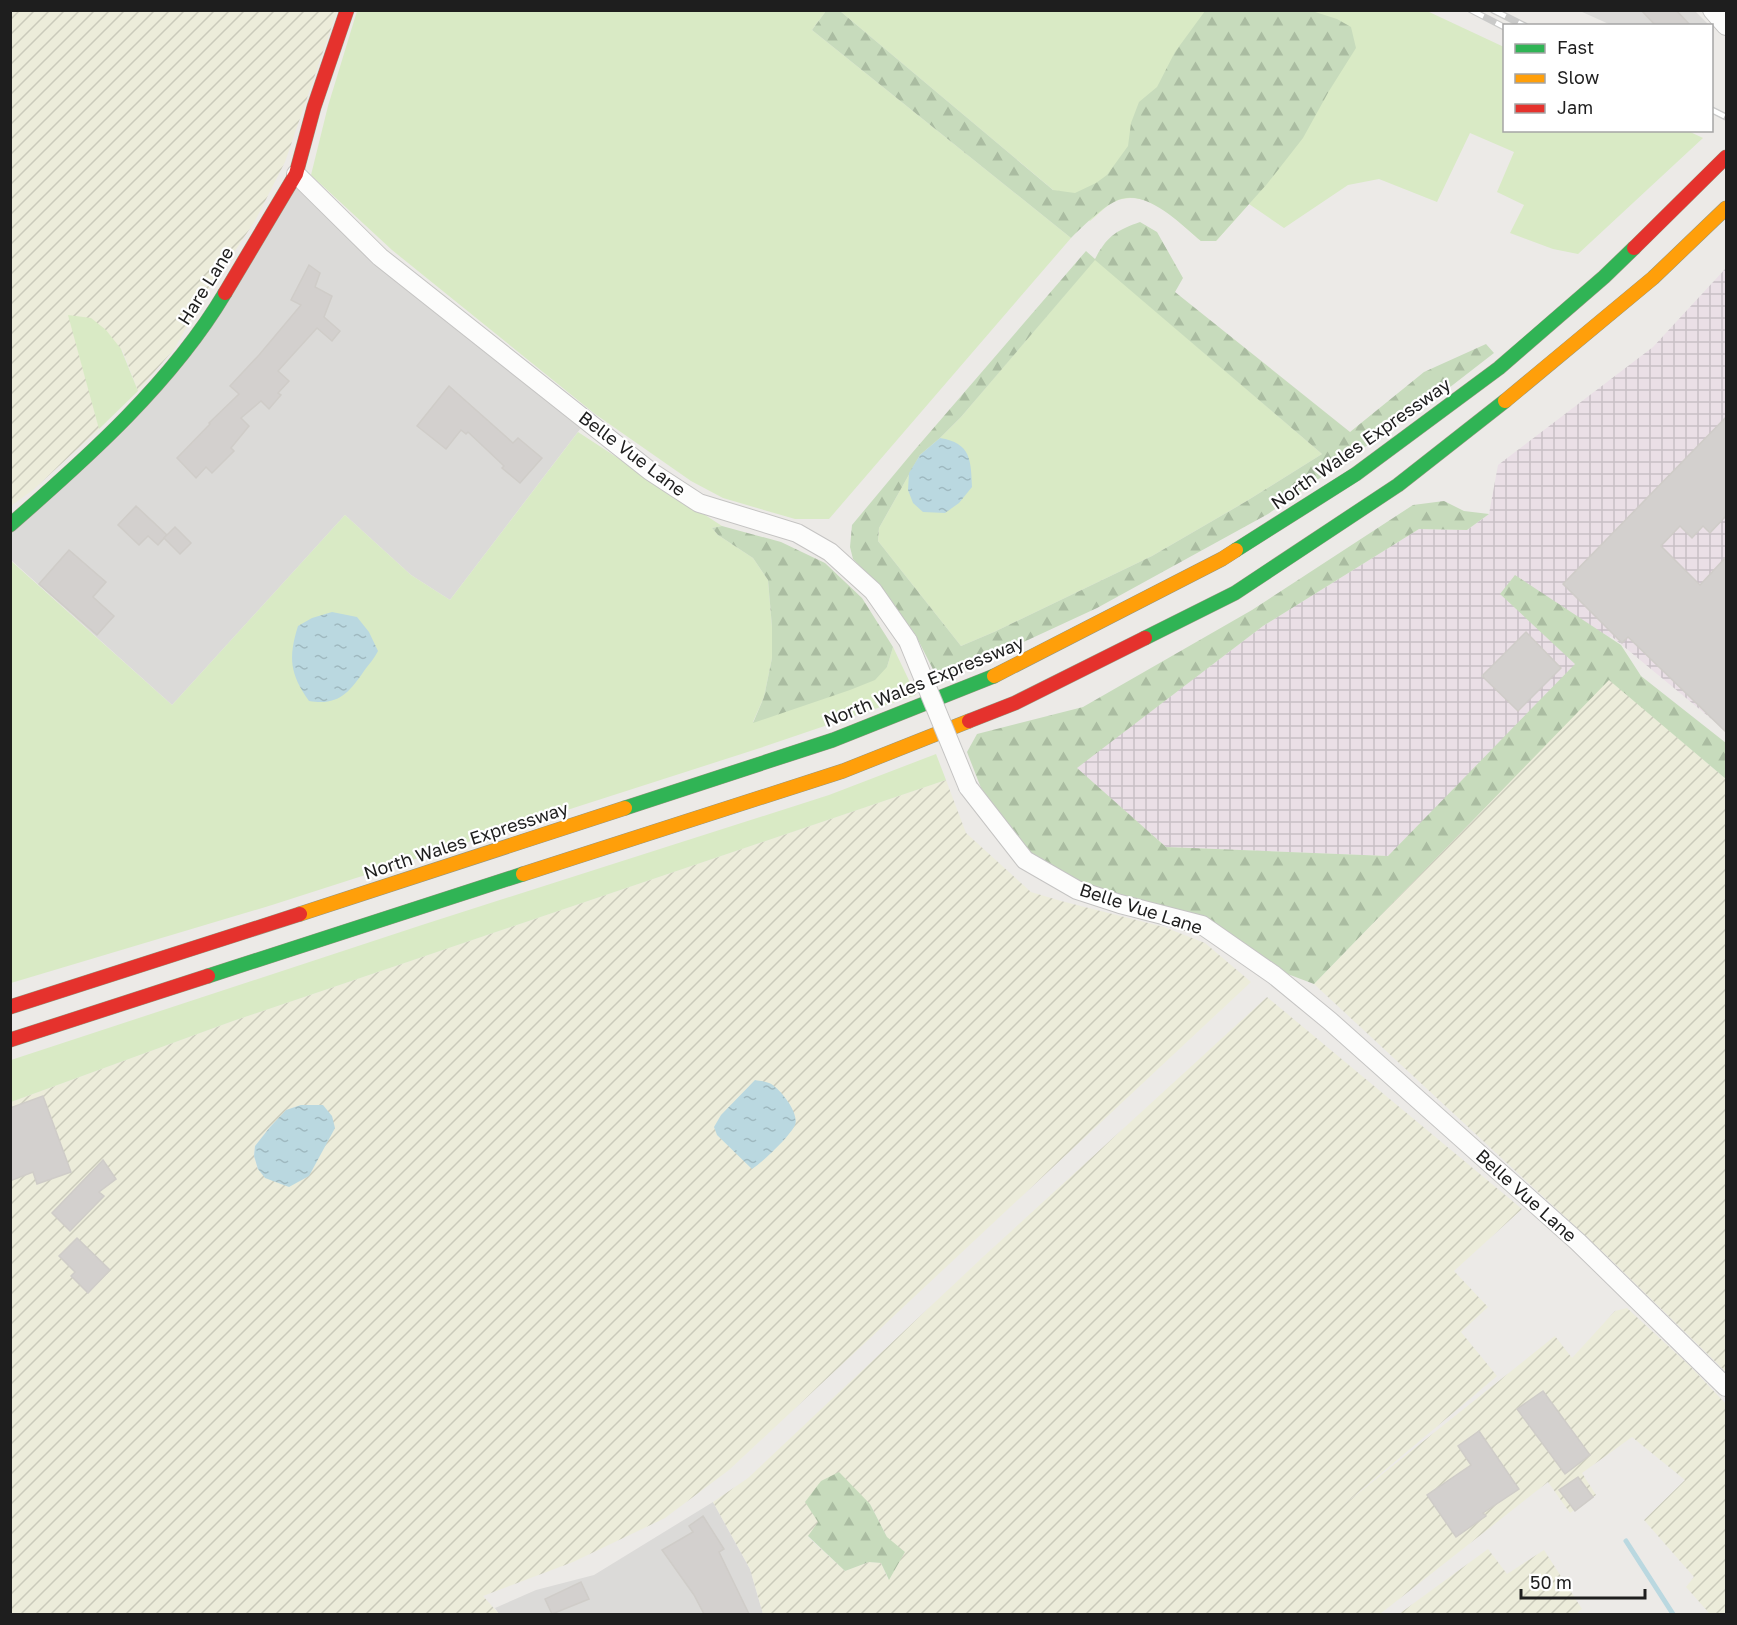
<svg xmlns="http://www.w3.org/2000/svg" width="1737" height="1625" viewBox="0 0 1737 1625" font-family="'Golos Text',sans-serif">
  <defs>
    <pattern id="industrial-grid" width="8" height="8" patternUnits="userSpaceOnUse" patternTransform="scale(1.5)"><rect width="8" height="8" fill="#eadfe6"/><path d="M0 4h8M4 0v8" fill="none" stroke="#c8bfc5"/></pattern>
    <pattern id="farmland-furrows" width="10" height="10" patternUnits="userSpaceOnUse" patternTransform="scale(1.5)"><rect width="10" height="10" fill="#ececda"/><path d="M-1 1l2-2M0 10L10 0M9 11l2-2" fill="none" stroke="#cacabb"/></pattern>
    <pattern id="forest-firs" width="22" height="20" patternUnits="userSpaceOnUse" patternTransform="scale(1.5)"><rect width="22" height="20" fill="#c7dbbc"/><path d="M5 1l3.5 6h-7zM16 11l3.5 6h-7z" fill="#aabca1"/></pattern>
    <pattern id="water-ripples" width="26" height="14" patternUnits="userSpaceOnUse" patternTransform="scale(1.5)"><rect width="26" height="14" fill="#bad8e0"/><path d="M2 4q2-2 4 0t4 0M15 11q2-2 4 0t4 0" fill="none" stroke="#9fb9c0"/></pattern>
  </defs>
  <rect width="100%" height="100%" fill="#eceae7"/>
  <g fill="#dbdad8">
    <path d="M1580,11H1695L1709,25H1611Z"/>
    <path d="M296,174L380,257L587,420L450,600L411,575L345,515L172,705L11,560V525L157,385Z"/>
    <path d="M713,1502L750,1569L763,1614H499L495,1608L536,1590L594,1575Z"/>
  </g>
  <path fill="url(#industrial-grid)" d="M1726,268V731L1611,636L1388,856L1166,847L1076,768L1263,626L1419,529L1467,530L1489,514L1498,465L1653,347Z"/>
  <g fill="url(#farmland-furrows)" fill-rule="evenodd">
    <path d="M11,11H337L285,162L255,221L200,303L175,348L138,391L122,349L99,429L33,490L11,506Z"/>
    <path d="M1609,679L1726,779V1372L1604,1253L1314,984Z"/>
    <path d="M946,780L966,833L1031,892L1061,901L1164,927L1205,943L1251,982L729,1470L665,1518L573,1562L483,1596L499,1614H11V1102L233,1021ZM301,1105L258,1169L254,1156L255,1146L270,1127L287,1110Z"/>
    <path d="M1267,997L1522,1209L1454,1271L1488,1307L1461,1332L1497,1376L1341,1507L1555,1336L1572,1358L1615,1311L1627,1308L1690,1366L1726,1404V1614H1710L1686,1587L1694,1577L1644,1520L1685,1480L1632,1437L1582,1473L1596,1495L1570,1513L1548,1482L1380,1614H763L750,1569L713,1502L748,1478L984,1256ZM870,1504L887,1537L888,1579L881,1563L869,1562L845,1571L808,1537L818,1522Z"/>
    <path d="M1488,1549L1507,1574L1544,1550L1582,1609L1576,1614H1399Z"/>
  </g>
  <g fill="#d9eac5">
    <path d="M357,11H826L812,30L1071,238L829,519H795L723,498L691,481L595,414L392,250L311,175L328,106Z"/>
    <path d="M840,11H1427L1504,47V130H1686L1703,138L1578,254L1553,249L1510,233L1524,205L1497,192L1514,152L1470,133L1437,202L1379,179L1348,185L1284,228L1249,204L1216,241H1201C1178,222 1149,188 1116,201C1107,204 1098,215 1090,221Z"/>
    <path d="M1095,259L1322,454L1245,502L1152,556L994,632L961,646L878,541L879,528L920,455L940,438L961,417Z"/>
    <path d="M68,315L91,318L106,330L121,349L138,391L99,429Z"/>
    <path d="M578,432L722,526L712,528L718,535L753,558L768,580L772,627V658L764,697L753,722L887,667L893,647L916,695L760,748L272,905L11,983L10,560L172,705L345,515L411,575L450,600Z"/>
    <path d="M936,754L946,780L233,1021L11,1102V1060L425,924L829,795Z"/>
  </g>
  <g fill="url(#forest-firs)" fill-rule="evenodd">
    <path d="M826,11H840L1053,190L1075,193L1096,183L1107,175L1128,146L1131,123L1139,102L1157,87L1175,52L1205,11H1312L1337,19L1351,27L1356,48L1329,91L1303,138L1267,184L1216,241H1201C1180,224 1144,185 1114,202C1099,210 1083,226 1071,238L812,30Z"/>
    <path d="M1140,222L1157,232L1183,278L1175,292L1350,432L1424,372L1486,344L1494,353L1436,398L1268,514L1097,608L939,681L915,634L878,585L853,559L850,547L852,525L912,453L1086,251L1095,259C1107,236 1117,230 1140,222ZM1095,260L1322,454L1245,502L1152,556L994,632L961,646L878,541L879,528L920,455L940,438L961,417Z"/>
    <path d="M1444,501L1464,511L1489,514L1467,530L1419,529L1263,626L1077,768L1166,847L1388,856L1575,664L1500,594L1515,575L1621,645L1641,676L1726,743V779L1609,680L1314,984L1277,970L1202,919L1079,883L1030,855L981,788L967,752L977,734L1083,707L1252,610L1413,505Z"/>
    <path d="M722,526L781,542L825,563L862,598L893,647L887,667L875,680L850,690L753,723L764,697L772,658V627L768,580L753,558L718,535L712,528Z"/>
    <path d="M839,1472L870,1504L887,1537L905,1552L889,1580L881,1563L869,1562L845,1571L808,1536L818,1522L805,1502L821,1481Z"/>
  </g>
  <g fill="url(#water-ripples)">
    <path d="M940,438C971,443 971,460 972,487L959,503L945,513L923,512L913,503L908,490L909,473L920,455Z"/>
    <path d="M332,612L357,617L369,632L378,651C374,659 369,664 364,671C349,693 338,706 309,701C290,674 288,658 298,626L312,618Z"/>
    <path d="M755,1080C759,1081 765,1081 769,1083C779,1087 800,1113 795,1125C791,1135 762,1163 752,1169L717,1135L714,1127L721,1115Z"/>
    <path d="M301,1105H323L332,1116L335,1128L309,1176L289,1187L265,1178L258,1169L254,1156L255,1146L270,1127L286,1110Z"/>
  </g>
  <g fill="none" stroke-linecap="round" stroke-linejoin="round">
    <path stroke="#bad8e0" stroke-width="5" d="M1626,1541L1673,1614"/>
  </g>
  <g fill="#d3d0ce" stroke="#cfccc8" stroke-width="1.5">
    <path d="M1641,10H1676L1691,26H1656Z"/>
    <path d="M309,265L320,273L315,287L332,296L324,317L340,331L332,341L317,328L278,371L289,381L278,393L281,395L269,409L261,401L241,418L249,426L231,448L234,451L212,473L206,467L196,478L177,458L210,424L209,423L239,394L230,386L259,355L301,305L291,300Z"/>
    <path d="M449,386L513,443L518,438L542,458L520,483L502,468L504,466L468,432L466,434L461,430L446,449L417,426Z"/>
    <path d="M1726,417V516L1710,533L1703,526L1692,538L1680,526L1661,546L1700,585L1726,557V732L1628,637L1622,643L1563,584Z"/>
    <path d="M136,506L167,535L158,545L148,536L139,545L118,525Z"/>
    <path d="M175,527L191,543L180,554L164,538Z"/>
    <path d="M69,550L106,582L93,597L114,616L97,635L39,584Z"/>
    <path d="M1526,632L1561,668L1518,711L1482,676Z"/>
    <path d="M43,1096L71,1172L37,1184L33,1172L10,1181V1108Z"/>
    <path d="M103,1160L116,1179L99,1192L104,1196L70,1231L52,1213Z"/>
    <path d="M77,1238L110,1270L88,1293L71,1276L75,1272L59,1256Z"/>
    <path d="M1543,1391L1590,1455L1565,1474L1517,1409Z"/>
    <path d="M1479,1431L1519,1489L1483,1513L1486,1516L1456,1537L1427,1495L1471,1465L1458,1446Z"/>
    <path d="M1578,1477L1593,1497L1575,1511L1559,1490Z"/>
    <path d="M703,1516L724,1549L719,1552L749,1614H704L694,1595L662,1550L693,1532L689,1526Z"/>
    <path d="M581,1582L589,1599L552,1614L545,1599Z"/>
  </g>
  <g fill="none" stroke-linecap="round" stroke-linejoin="round">
    <g stroke="#c5c4c3" stroke-width="20">
      <g id="street">
        <path d="M1712,10L1726,26"/>
        <path d="M296,174L380,257L650,471L699,503L797,533L830,552L873,591L908,641"/>
        <path d="M968,787L1025,860L1077,890L1120,904L1202,925L1274,975L1330,1021L1578,1242L1726,1387"/>
      </g>
    </g>
    <g stroke="#95967e" stroke-width="15">
      <g id="fast">
        <path d="M10,525C88,457 172,382 225,293"/>
        <path d="M1236,550L1356,474L1499,368L1604,277L1634,248"/>
        <path d="M1145,638L1235,593L1398,485L1505,401"/>
        <path d="M625,808L833,740L994,676"/>
        <path d="M208,976L523,874"/>
      </g>
    </g>
    <g stroke="#95967e" stroke-width="15">
      <g id="slow">
        <path d="M1505,401L1653,278L1726,208"/>
        <path d="M994,676L1222,559L1236,550"/>
        <path d="M523,874L843,771L969,721"/>
        <path d="M300,914L625,808"/>
      </g>
    </g>
    <g stroke="#95967e" stroke-width="15">
      <g id="jam">
        <path d="M1634,248L1726,157"/>
        <path d="M225,293L296,174L314,107L347,10"/>
        <path d="M969,721L1015,703L1145,638"/>
        <path d="M10,1007L300,914"/>
        <path d="M10,1040L208,976"/>
      </g>
    </g>
    <use href="#street" stroke="#fcfcfb" stroke-width="18"/>
    <use href="#fast" stroke="#30b455" stroke-width="14"/>
    <use href="#slow" stroke="#ff9f0a" stroke-width="14"/>
    <use href="#jam" stroke="#e5322d" stroke-width="14"/>
    <g stroke="#cacac9" stroke-width="7">
      <g id="rail">
        <path d="M1471,10L1504,27"/>
        <path d="M1493,10L1525,26"/>
        <path d="M1712,110L1726,117"/>
      </g>
    </g>
    <use href="#rail" stroke="#fff" stroke-width="4.5" stroke-dasharray="14" stroke-linecap="butt"/>
    <g stroke="#c5c4c3" stroke-width="20" stroke-linecap="butt">
      <path id="street-bridge" d="M908,641L968,787"/>
    </g>
    <use href="#street-bridge" stroke="#fcfcfb" stroke-width="18"/>
  </g>
  <g text-anchor="middle" stroke-width="4.5" stroke-linejoin="round" paint-order="stroke">
    <g font-size="18" fill="#1e1e1e" stroke="#fff">
      <text transform="translate(206 286) rotate(-58)" y="6">Hare Lane</text>
      <text transform="translate(1361 444) rotate(-35)" y="6">North Wales Expressway</text>
      <text transform="translate(632 454) rotate(37)" y="6">Belle Vue Lane</text>
      <text transform="translate(924 682) rotate(-22)" y="6">North Wales Expressway</text>
      <text transform="translate(466 841) rotate(-18)" y="6">North Wales Expressway</text>
      <text transform="translate(1141 909) rotate(18)" y="6">Belle Vue Lane</text>
      <text transform="translate(1526 1196) rotate(42)" y="6">Belle Vue Lane</text>
    </g>
  </g>
  <rect width="1737" height="1625" fill="none" stroke="#1e1e1e" stroke-width="24"/>
  <rect x="1503" y="24" width="210" height="108" fill="#ffffff" stroke="#a5a5a5" stroke-width="1.5"/>
  <rect x="1515" y="44" width="30" height="9" fill="#30b455" stroke="#a5a5a5" stroke-width="1.5"/>
  <text x="1557" y="54" font-size="18" fill="#1e1e1e">Fast</text>
  <rect x="1515" y="74" width="30" height="9" fill="#ff9f0a" stroke="#a5a5a5" stroke-width="1.5"/>
  <text x="1557" y="84" font-size="18" fill="#1e1e1e">Slow</text>
  <rect x="1515" y="104" width="30" height="9" fill="#e5322d" stroke="#a5a5a5" stroke-width="1.5"/>
  <text x="1557" y="114" font-size="18" fill="#1e1e1e">Jam</text>
  <path d="M1521 1589v9h124v-9" fill="none" stroke="#1e1e1e" stroke-width="3"/>
  <text x="1530" y="1589" font-size="18" fill="#1e1e1e" stroke="#ffffff" stroke-width="4.5" paint-order="stroke">50 m</text>
</svg>
